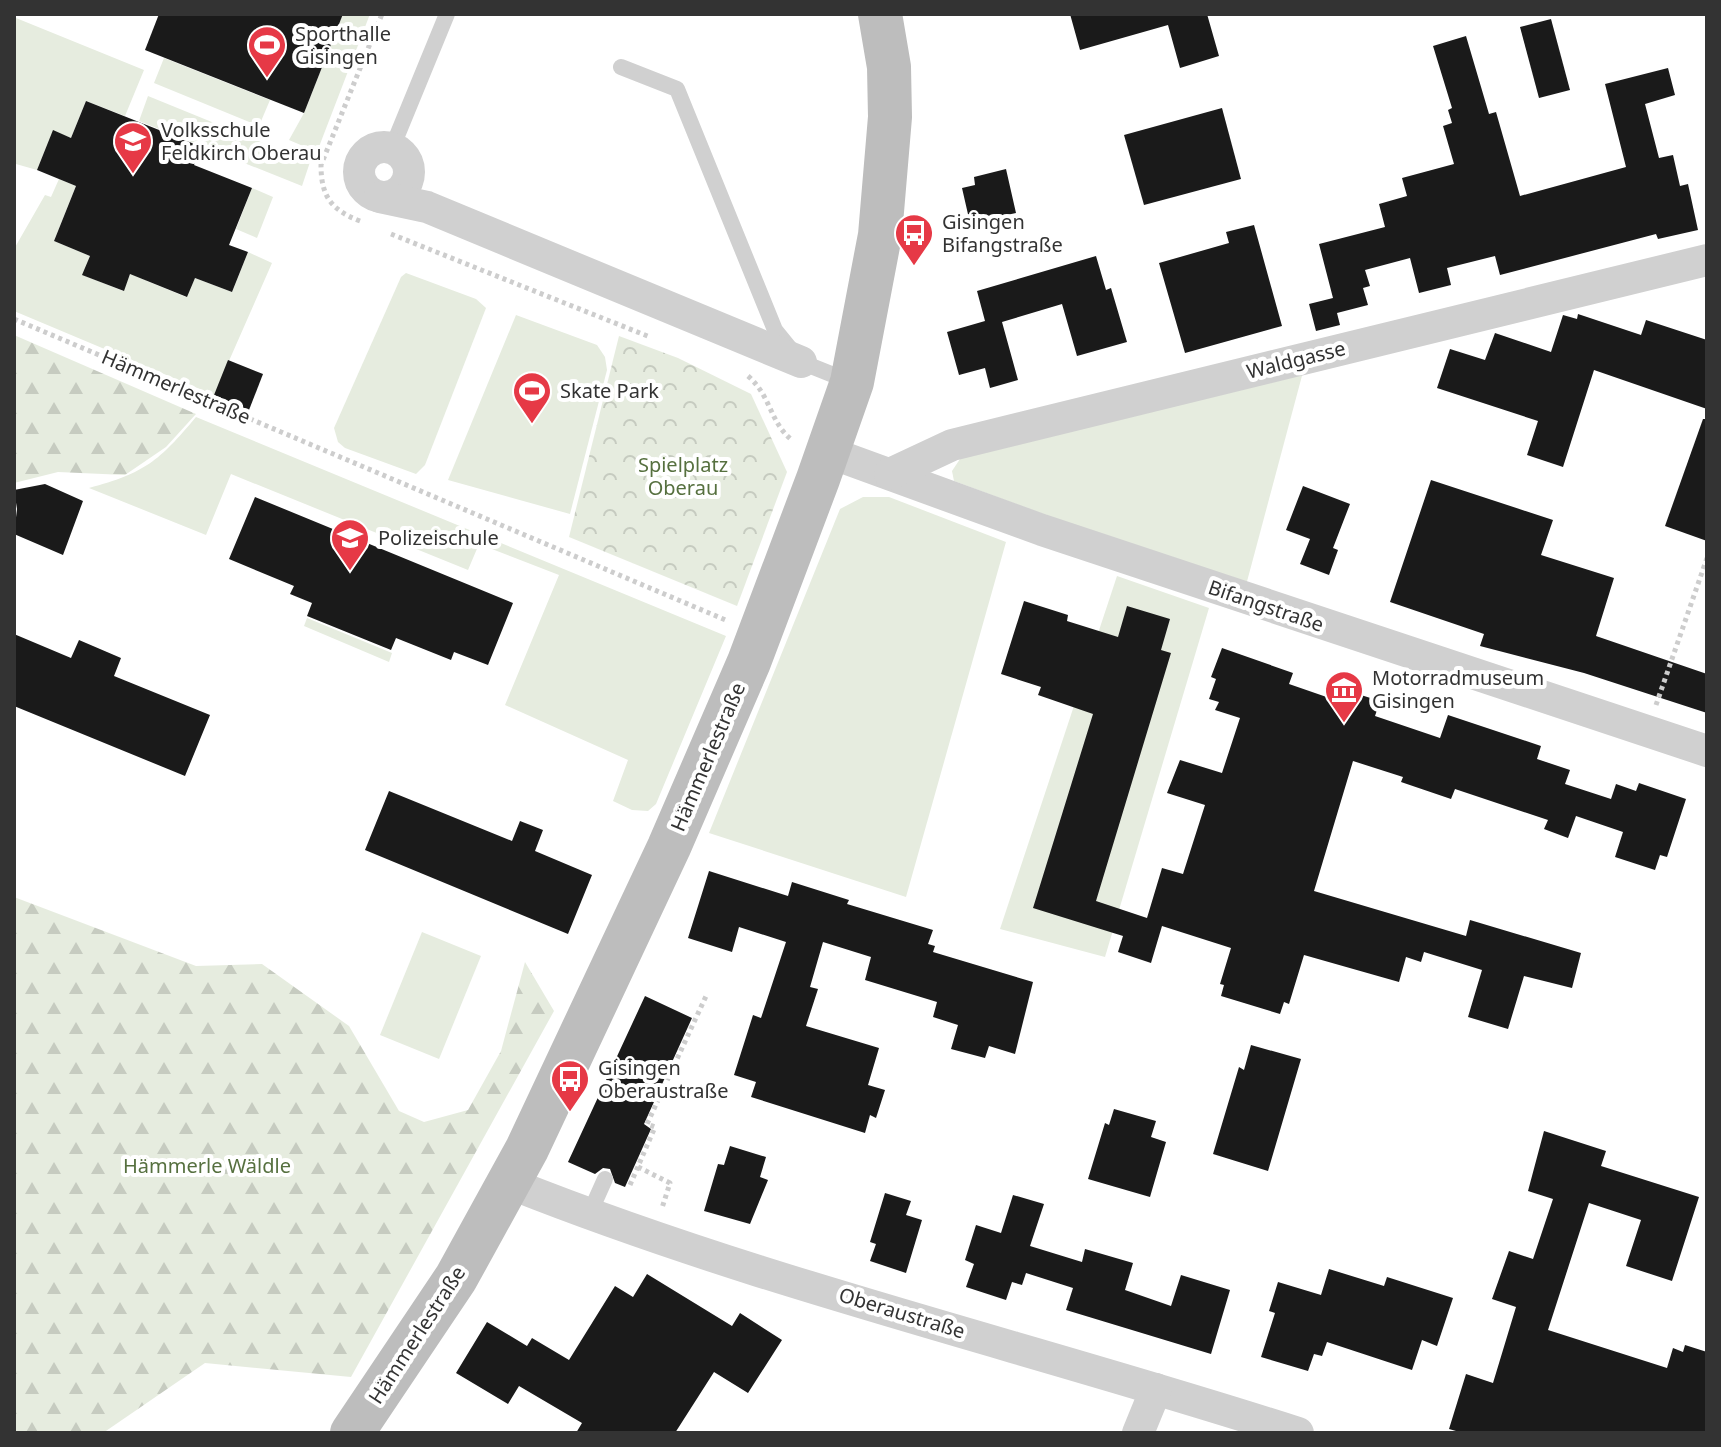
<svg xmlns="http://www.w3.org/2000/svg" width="1721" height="1447" viewBox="0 0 1721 1447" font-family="'Noto Sans',sans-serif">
  <defs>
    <pattern id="forest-firs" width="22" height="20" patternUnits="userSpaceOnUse" patternTransform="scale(2)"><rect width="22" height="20" fill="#e6ecdf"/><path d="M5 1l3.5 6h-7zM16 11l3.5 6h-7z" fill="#c6cbc0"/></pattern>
    <pattern id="park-crowns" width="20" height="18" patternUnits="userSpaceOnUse" patternTransform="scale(2)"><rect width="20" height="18" fill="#e6ecdf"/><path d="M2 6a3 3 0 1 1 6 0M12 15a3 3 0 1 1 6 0" fill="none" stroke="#c6cbc0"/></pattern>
  </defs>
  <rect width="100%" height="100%" fill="#fff"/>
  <g fill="#e6ecdf">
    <path d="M343,14H370L317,152L289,140L304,113Z"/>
    <path d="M16,18L144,70L125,116L86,101L71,138L53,131L37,170L16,164L14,167Z"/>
    <path d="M164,58L270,100L259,126L154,83Z"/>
    <path d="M148,96L310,162L302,186L139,121Z"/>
    <path d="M59,179L76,186L54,241L90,256L83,275L123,291L132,270L147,281L186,297L195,278L232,292L248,252L272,263L214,395L14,311V249L45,195L51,197Z"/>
    <path d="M252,188L273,197L257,238L236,229Z"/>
    <path d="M406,273L476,299L486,308L425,465L416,474L345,448L338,442L334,428L401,277Z"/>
    <path d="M516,315L597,345L605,357L607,370L570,514L448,480Z"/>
    <path d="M1303,372L1245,589L954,481L952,471L964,453Z"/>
    <path d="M196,417L726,636L656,804L648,811L632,810L613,801L628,760L505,705L559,575L479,544L468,570L231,474L206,535L89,488C145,473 159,461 196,417Z"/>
    <path d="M863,497H889L1006,542L906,897L709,833L840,509Z"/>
    <path d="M1117,576L1209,608L1105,957L1000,929Z"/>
    <path d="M307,618L392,653L389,662L304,626Z"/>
    <path d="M422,932L481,956L439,1059L380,1035Z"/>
  </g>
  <g fill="url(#forest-firs)">
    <path d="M14,335L196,414L166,447L125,475L58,472L14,483Z"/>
    <path d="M14,897L196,966L262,964L349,1026L399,1111L424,1122L468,1110L501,1051L525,962L554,1011L351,1377L205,1363L103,1433H14Z"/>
  </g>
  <path fill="url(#park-crowns)" d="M619,336L678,358L751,394L787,472L737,606L569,537Z"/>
  <g fill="#1a1a1a">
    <path d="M159,14H343L304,113L145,50Z"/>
    <path d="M1070,14H1207L1219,56L1180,68L1168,25L1080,50Z"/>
    <path d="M1551,19L1570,90L1539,98L1520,27Z"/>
    <path d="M1466,36L1489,114L1496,112L1520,196L1626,167L1605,84L1668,68L1675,95L1645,104L1659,158L1673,155L1680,186L1688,184L1698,230L1658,239L1656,234L1500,275L1495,256L1447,268L1451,285L1419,293L1410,258L1365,270L1370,286L1363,288L1368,305L1337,313L1340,325L1316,331L1309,304L1333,298L1319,244L1385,227L1379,204L1407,196L1402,178L1454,164L1443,126L1452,123L1448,110L1452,108L1433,46Z"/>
    <path d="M86,101L202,147L194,165L252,188L229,245L248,252L232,292L195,278L187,297L130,274L124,291L82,275L90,256L54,241L76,186L37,170L53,130L71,138Z"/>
    <path d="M1222,108L1241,179L1144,205L1124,135Z"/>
    <path d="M1006,169L1016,213L970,223L962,188L975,185L974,177Z"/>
    <path d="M1254,225L1282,326L1185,353L1159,263L1229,243L1226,232Z"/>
    <path d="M1096,256L1106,290L1111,288L1127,342L1077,356L1062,304L1002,322L1018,380L990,388L985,368L959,375L947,332L985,321L977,291Z"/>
    <path d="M1578,314L1641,335L1646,320L1707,340V409L1594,370L1563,467L1527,455L1538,421L1437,388L1450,349L1485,360L1495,333L1551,352L1563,315L1577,319Z"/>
    <path d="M228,360L263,374L249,410L214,395Z"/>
    <path d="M1703,419H1707V541L1665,526Z"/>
    <path d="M1431,480L1553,520L1541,555L1614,578L1596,636L1707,674V713L1584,673L1480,646L1484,634L1390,602Z"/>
    <path d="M45,484L83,501L63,555L14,534L17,509L14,490Z"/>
    <path d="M1303,486L1350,504L1333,548L1338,550L1329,575L1300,564L1310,539L1286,530Z"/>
    <path d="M255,497L513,603L488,665L454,652L451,660L396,638L391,650L307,616L312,603L290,594L294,586L229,559Z"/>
    <path d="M1024,601L1068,615L1067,621L1118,637L1127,606L1170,619L1161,650L1171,653L1096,901L1147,918L1162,868L1183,874L1205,805L1167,793L1180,760L1222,773L1240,718L1215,710L1219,702L1209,699L1216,679L1211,677L1222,648L1293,673L1289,684L1341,702L1345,690L1380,701L1375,716L1440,738L1448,715L1541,746L1537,759L1570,770L1565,784L1611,799L1616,784L1636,791L1639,783L1686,799L1667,857L1660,855L1655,870L1615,857L1623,832L1576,816L1568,838L1544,829L1548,820L1455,789L1451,799L1401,782L1403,777L1353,761L1314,891L1466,936L1470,920L1581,953L1572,988L1524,976L1508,1029L1468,1017L1482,970L1424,952L1421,962L1406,957L1399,982L1304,955L1289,1004L1284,1002L1280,1014L1221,996L1224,985L1220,984L1231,948L1162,926L1151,963L1118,952L1123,936L1033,908L1093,714L1038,695L1041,687L1001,674Z"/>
    <path d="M14,634L71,658L79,640L121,658L114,676L210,715L185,776L14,706Z"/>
    <path d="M389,791L512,841L520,821L543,830L535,851L592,875L568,934L365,850Z"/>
    <path d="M709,871L788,896L792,882L849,900L847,904L933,930L928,944L935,946L933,952L1033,982L1015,1054L989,1046L985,1058L951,1049L958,1025L933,1017L937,1002L865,980L871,957L823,942L810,987L818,989L806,1026L879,1048L868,1085L885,1090L876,1118L870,1115L865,1133L751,1097L756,1082L734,1075L753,1015L761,1018L786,942L739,927L732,952L688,938Z"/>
    <path d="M645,996L692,1018L644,1124L651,1129L625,1187L615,1183L610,1169L603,1168L595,1174L568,1162Z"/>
    <path d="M1251,1045L1301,1059L1268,1171L1213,1154L1239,1067L1244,1070Z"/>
    <path d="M1114,1109L1156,1121L1151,1137L1166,1142L1150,1197L1088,1179L1105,1123L1109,1125Z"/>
    <path d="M1544,1131L1606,1151L1601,1166L1699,1197L1672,1281L1626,1266L1641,1220L1589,1203L1548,1330L1667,1368L1673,1348L1683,1352L1685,1345L1707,1352V1433H1463L1449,1429L1466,1374L1493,1383L1516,1307L1492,1299L1509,1251L1533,1259L1553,1199L1528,1191Z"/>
    <path d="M730,1146L766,1157L760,1177L768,1180L750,1224L704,1211L718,1164L724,1165Z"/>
    <path d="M885,1193L911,1201L906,1215L922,1220L906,1273L870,1261L876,1244L870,1242Z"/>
    <path d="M1013,1195L1044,1204L1030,1246L1082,1262L1085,1249L1133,1263L1125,1290L1171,1306L1181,1275L1230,1290L1211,1354L1066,1310L1073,1288L1026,1273L1022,1285L1012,1282L1006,1300L966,1287L974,1264L965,1260L976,1225L1001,1233Z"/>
    <path d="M1329,1269L1384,1286L1387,1277L1453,1298L1437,1346L1422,1340L1412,1370L1327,1342L1322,1356L1314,1354L1308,1371L1261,1357L1275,1313L1269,1311L1278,1282L1321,1295Z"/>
    <path d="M647,1274L732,1326L740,1313L782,1340L748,1393L714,1372L675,1433H576L582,1423L519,1386L508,1404L456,1373L487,1322L527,1346L532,1338L569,1360L615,1286L633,1297Z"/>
  </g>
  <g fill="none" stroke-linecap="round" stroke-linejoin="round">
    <g stroke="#cdcdcd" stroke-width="5" stroke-dasharray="4 4" stroke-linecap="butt">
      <path d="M360,221C331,210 321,196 321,165L382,14"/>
      <path d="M391,234L650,337"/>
      <path d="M14,319L728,621"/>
      <path d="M748,376C772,397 769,422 793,441"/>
      <path d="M1656,705L1707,558"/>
      <path d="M638,1167L670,1183L662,1208"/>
      <path d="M630,1185L655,1127L647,1124L707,994"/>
    </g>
    <g stroke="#d0d0d0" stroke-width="16">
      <path d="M621,67L677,89L775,330L801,362L851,382"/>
      <path d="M392,148L447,14"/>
      <path d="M588,1217L605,1179"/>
    </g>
    <g stroke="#d0d0d0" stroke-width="32">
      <circle cx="384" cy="172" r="25"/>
      <path d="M380,197L427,207L801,362"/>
      <path d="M828,452L1042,530L1707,751"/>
      <path d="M890,474L952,445L1707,260"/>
      <path d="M509,1183C765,1285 1035,1348 1298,1433"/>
      <path d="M1138,1433L1156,1389"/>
    </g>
    <path stroke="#bdbdbd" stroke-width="44" d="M352,1433L456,1278L527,1149L669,847L749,662L818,479L852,382L880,235L890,117L889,67L880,14"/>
  </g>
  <defs>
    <g id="stadium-pin" transform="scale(2)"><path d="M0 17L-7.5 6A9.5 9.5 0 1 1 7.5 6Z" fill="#e63946" stroke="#fff"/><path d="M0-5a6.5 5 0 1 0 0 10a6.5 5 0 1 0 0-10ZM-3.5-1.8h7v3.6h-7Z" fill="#fff"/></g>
    <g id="school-pin" transform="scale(2)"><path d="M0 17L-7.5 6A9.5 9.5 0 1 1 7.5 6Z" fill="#e63946" stroke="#fff"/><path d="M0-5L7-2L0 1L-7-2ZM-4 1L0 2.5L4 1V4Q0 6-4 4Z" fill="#fff"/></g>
    <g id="bus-pin" transform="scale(2)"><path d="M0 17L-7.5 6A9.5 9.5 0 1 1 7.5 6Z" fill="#e63946" stroke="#fff"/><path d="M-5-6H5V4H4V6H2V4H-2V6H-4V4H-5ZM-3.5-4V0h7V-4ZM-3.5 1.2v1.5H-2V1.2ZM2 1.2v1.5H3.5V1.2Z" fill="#fff"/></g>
    <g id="museum-pin" transform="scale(2)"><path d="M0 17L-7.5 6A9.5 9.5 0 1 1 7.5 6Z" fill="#e63946" stroke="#fff"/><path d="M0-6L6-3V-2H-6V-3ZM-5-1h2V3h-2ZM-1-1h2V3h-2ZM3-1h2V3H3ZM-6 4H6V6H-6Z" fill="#fff"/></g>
  </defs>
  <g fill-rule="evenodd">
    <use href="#stadium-pin" x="267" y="45"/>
    <use href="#school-pin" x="133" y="141"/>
    <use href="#bus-pin" x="914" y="233"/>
    <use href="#stadium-pin" x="532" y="391"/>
    <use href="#school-pin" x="350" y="538"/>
    <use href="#museum-pin" x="1344" y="690"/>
    <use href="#bus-pin" x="570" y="1079"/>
  </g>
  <g text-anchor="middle" stroke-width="8" stroke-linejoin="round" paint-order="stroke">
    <g font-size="20" fill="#333" stroke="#fff" text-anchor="start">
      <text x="295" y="41">Sporthalle<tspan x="295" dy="23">Gisingen</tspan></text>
      <text x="161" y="137">Volksschule<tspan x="161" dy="23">Feldkirch Oberau</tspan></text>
      <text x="942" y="229">Gisingen<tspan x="942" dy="23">Bifangstraße</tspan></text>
      <text x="560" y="398">Skate Park</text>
      <text x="378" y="545">Polizeischule</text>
      <text x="1372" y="685">Motorradmuseum<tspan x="1372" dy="23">Gisingen</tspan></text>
      <text x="598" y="1075">Gisingen<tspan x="598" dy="23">Oberaustraße</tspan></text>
    </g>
    <g font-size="20" fill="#333" stroke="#fff">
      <text transform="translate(1296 360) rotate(-14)" y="7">Waldgasse</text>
      <text transform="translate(176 387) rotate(23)" y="7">Hämmerlestraße</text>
      <text transform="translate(1266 606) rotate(19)" y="7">Bifangstraße</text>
      <text transform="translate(708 757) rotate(-67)" y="7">Hämmerlestraße</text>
      <text transform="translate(902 1313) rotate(17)" y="7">Oberaustraße</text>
      <text transform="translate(417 1335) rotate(-57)" y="7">Hämmerlestraße</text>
    </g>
    <g font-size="20" fill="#56703f" stroke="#fff">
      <text x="683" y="472">Spielplatz<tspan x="683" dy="23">Oberau</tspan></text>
      <text x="207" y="1173">Hämmerle Wäldle</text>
    </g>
  </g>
  <rect width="1721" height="1447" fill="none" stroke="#333333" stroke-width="32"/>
</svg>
